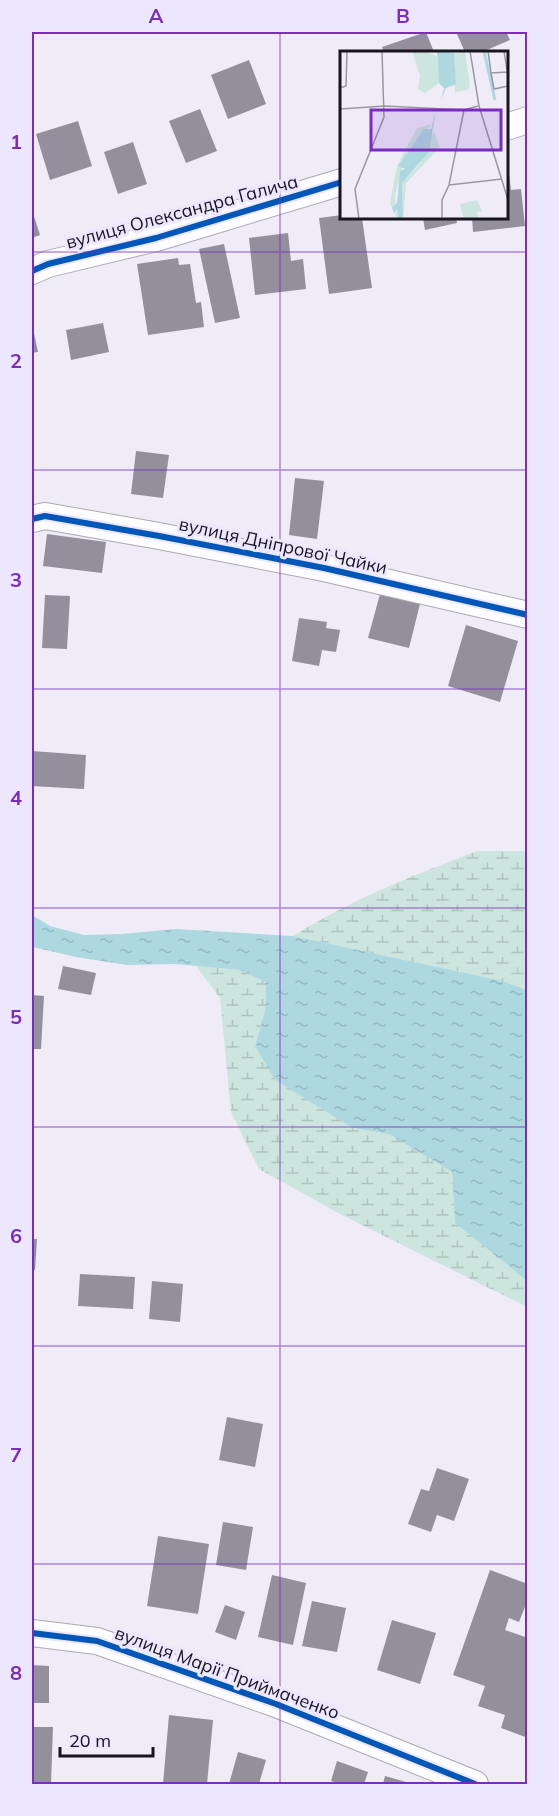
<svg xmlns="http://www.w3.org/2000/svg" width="559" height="1816" viewBox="0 0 559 1816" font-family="Mulish,sans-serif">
  <defs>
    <pattern id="wetland-marsh" width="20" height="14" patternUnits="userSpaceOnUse" patternTransform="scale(1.5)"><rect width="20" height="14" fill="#cce5de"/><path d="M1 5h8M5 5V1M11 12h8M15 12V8" fill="none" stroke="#aec4be"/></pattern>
    <pattern id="water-ripples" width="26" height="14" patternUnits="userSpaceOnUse" patternTransform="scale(1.5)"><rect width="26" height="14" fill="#add8e0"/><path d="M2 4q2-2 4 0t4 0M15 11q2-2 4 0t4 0" fill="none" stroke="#94b8c0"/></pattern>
  </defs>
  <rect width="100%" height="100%" fill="#efecf8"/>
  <g fill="url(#wetland-marsh)">
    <path d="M478,851H524L527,857V990L503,981L293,936C351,900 415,874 478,851Z"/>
    <path d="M196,966L240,970L266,982L265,1011L255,1046L353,1128L389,1134L452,1172L455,1223L527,1281V1307L340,1214L259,1169L231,1112L220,998Z"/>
  </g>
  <path fill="url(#water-ripples)" d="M32,915L50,926L84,935L121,934L176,929L293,936L503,981L527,990V1281L455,1223L452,1172L389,1134L353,1128L275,1080L255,1046L265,1011L266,982L240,970L175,964L127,965L76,957L33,947Z"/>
  <g fill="#938f9c">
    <path d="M426,32L434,52H384L382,47Z"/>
    <path d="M456,32H506L510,40L482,52H465Z"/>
    <path d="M249,60L266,104L228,119L211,75Z"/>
    <path d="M200,109L217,151L186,163L169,121Z"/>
    <path d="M78,121L92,166L50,180L36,134Z"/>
    <path d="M133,142L147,184L118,194L104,152Z"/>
    <path d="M506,165H508L511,190L521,189L525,226L473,232L472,218H506Z"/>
    <path d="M32,210L40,235L32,238Z"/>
    <path d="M342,215V218H362L372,288L329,294L319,218Z"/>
    <path d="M423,218H456L457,223L425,230Z"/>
    <path d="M288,233L291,261L303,259L306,289L255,295L249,238Z"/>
    <path d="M224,244L240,318L215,323L199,249Z"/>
    <path d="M178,258L179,265L190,264L196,303L201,302L204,327L148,335L137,264Z"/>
    <path d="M103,323L109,352L71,360L66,330Z"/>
    <path d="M32,324L38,352L32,353Z"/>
    <path d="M136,451L169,455L163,498L131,494Z"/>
    <path d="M295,478L324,481L317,539L289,535Z"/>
    <path d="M47,534L106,542L102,573L43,566Z"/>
    <path d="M380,594L420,604L409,648L368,638Z"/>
    <path d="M45,595L70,596L67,649L42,648Z"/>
    <path d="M299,618L327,622L326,628L340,630L336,652L322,650L319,666L292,661Z"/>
    <path d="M466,625L518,641L500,702L448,686Z"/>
    <path d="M32,751L86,755L84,789L32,786Z"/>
    <path d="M63,966L96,973L91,995L58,989Z"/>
    <path d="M32,995L44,996L41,1049H32Z"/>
    <path d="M32,1239H37L35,1270H32Z"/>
    <path d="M80,1274L135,1277L133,1309L78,1306Z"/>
    <path d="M152,1281L183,1284L180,1322L149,1319Z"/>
    <path d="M227,1417L263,1424L255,1467L219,1460Z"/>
    <path d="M437,1468L469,1479L454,1521L437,1515L431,1532L408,1524L421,1489L429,1491Z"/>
    <path d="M223,1522L253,1527L246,1570L216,1565Z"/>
    <path d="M158,1536L209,1544L198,1614L147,1606Z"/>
    <path d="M490,1570L528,1584V1599L519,1622L509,1618L505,1630L528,1638V1738L501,1728L505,1715L478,1706L485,1686L453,1675Z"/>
    <path d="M272,1575L306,1583L293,1645L258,1637Z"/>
    <path d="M312,1601L346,1608L337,1652L302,1646Z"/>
    <path d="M225,1605L245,1612L236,1640L215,1632Z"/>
    <path d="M392,1620L436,1633L420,1684L377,1670Z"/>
    <path d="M32,1665L49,1666V1703H32Z"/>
    <path d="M169,1715L213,1720L207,1784H163Z"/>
    <path d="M32,1727H53L51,1784H32Z"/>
    <path d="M238,1752L266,1760L259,1784H229Z"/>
    <path d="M337,1761L368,1772L364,1784H341L331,1781Z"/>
    <path d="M385,1776L406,1782V1784H383Z"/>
  </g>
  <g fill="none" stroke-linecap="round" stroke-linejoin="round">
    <g stroke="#aca9b4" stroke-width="28">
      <g id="street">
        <path d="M506,127L528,120"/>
        <path d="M32,271L48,264L156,238L342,182"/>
        <path d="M32,519L45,516L159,536L324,568L528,615"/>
        <path d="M32,1633L97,1641L276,1704L475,1784"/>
      </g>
    </g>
    <use href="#street" stroke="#fdfcfe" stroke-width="26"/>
    <g stroke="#ece7fd" stroke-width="10">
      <g id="cycleway">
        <path d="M32,271L48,264L156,238L342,182"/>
        <path d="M32,519L45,516L159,536L324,568L528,615"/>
        <path d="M32,1633L97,1641L276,1704L475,1784"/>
      </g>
    </g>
    <use href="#cycleway" stroke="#0057b8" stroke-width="6"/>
  </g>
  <path fill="none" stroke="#7b2cbf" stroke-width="1.5" stroke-opacity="0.55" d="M280,32V1784M32,252H528M32,470H528M32,689H528M32,908H528M32,1127H528M32,1346H528M32,1564H528"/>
  <g text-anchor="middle" stroke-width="6" stroke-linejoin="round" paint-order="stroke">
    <g font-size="18" fill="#181521" stroke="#ece7fd">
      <text transform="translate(182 212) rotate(-15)" y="6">вулиця Олександра Галича</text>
      <text transform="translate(283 546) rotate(12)" y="6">вулиця Дніпрової Чайки</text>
      <text transform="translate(227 1673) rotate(20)" y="6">вулиця Марії Приймаченко</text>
    </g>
  </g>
  <g transform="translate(340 51)">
    <rect width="168" height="168" fill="#efecf8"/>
    <path d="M72,0H86L97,6L99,32L85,42L78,38L80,25ZM125,0L130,35L128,39L115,41L114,2ZM92,73L67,100L55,144L57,168L50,152L57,115L77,77ZM94,80L100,96L66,132L63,168L62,132L81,112ZM137,149L142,160L137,161L138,168H124L120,153Z" fill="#cce5de"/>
    <path d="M97,0L114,2L116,33L106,37L101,49L104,37L99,32ZM96,60L89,101L62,132L63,168H58L57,158L54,162L52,157L57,152L60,120L65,118L58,115L84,78H91Z" fill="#add8e0"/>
    <path fill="none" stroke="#add8e0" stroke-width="3" d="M144,0L155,49"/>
    <path fill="none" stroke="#9996a2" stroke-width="1.5" d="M130,0L139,55L168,149M148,0L151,22L167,21M164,0L168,25M151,22L154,38L168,35M0,37L6,35L7,0M0,58L45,55L124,59L138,55M109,134L162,128M19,168L15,138L44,66L42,0M102,168V149L109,134L124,59"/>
    <path fill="#7b2cbf" fill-opacity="0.15" stroke="#7b2cbf" stroke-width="3" d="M31,59H161V99H31Z"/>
    <rect width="168" height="168" fill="none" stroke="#181521" stroke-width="3"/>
  </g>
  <rect width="559" height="1816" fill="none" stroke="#ece7fd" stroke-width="66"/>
  <path d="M60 1747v9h93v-9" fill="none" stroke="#181521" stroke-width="3"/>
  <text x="69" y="1747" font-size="18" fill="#181521" stroke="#ece7fd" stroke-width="4.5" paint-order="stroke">20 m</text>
  <rect x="33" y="33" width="493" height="1750" fill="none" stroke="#7b2cbf" stroke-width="2"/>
  <g font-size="20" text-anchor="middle" font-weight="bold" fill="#7b2cbf">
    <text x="156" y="23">A</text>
    <text x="403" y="23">B</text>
    <text x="16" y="149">1</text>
    <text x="16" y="368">2</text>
    <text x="16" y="587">3</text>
    <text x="16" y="805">4</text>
    <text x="16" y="1024">5</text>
    <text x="16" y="1243">6</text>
    <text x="16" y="1462">7</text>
    <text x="16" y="1680">8</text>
  </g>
</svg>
